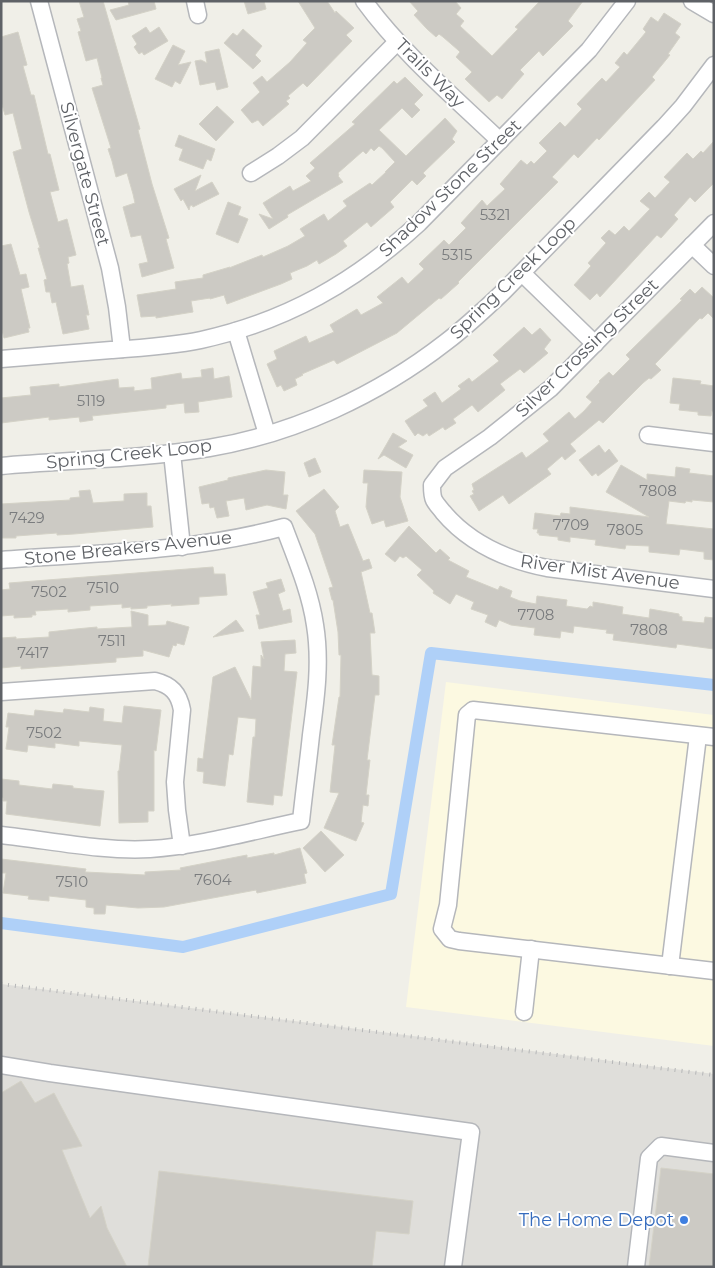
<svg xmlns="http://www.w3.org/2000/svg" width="715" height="1268" viewBox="0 0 715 1268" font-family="Montserrat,sans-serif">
  <rect width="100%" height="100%" fill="#f0efe8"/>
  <path fill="#fcf9e1" d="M446,682L714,715V1046L406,1007Z"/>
  <path fill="#dfdeda" d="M1,984L714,1074V1267H1Z"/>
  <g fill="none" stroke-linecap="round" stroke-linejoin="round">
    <path stroke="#afd0f8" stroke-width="12" d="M1,923L183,947L391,894L431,653L714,685"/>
  </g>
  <g fill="#cccac4" stroke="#d4d2c7">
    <path d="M79,1H103L140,129L138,130L152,184L169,238L166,239L174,268L142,277L139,264L148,262L141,235L131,237L123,207L135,203L133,194L127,173L116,177L112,161L108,149L111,148L92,88L103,85L101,78H102L97,58L86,61L78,32L81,31L77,19L84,17Z"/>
    <path d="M128,1H154L156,9L116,20L110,10L129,5Z"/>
    <path d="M244,1H264L266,9L248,14Z"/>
    <path d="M298,1H327L335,13L336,11L354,28L346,35L352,41L307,87L303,83L288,96L290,98L286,101L289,104L263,126L258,120L252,123L241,110L260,92L253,83L262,76L267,82L290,62L307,43L303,40L315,28Z"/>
    <path d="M409,1H455L461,8L456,14L464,21L460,26L492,56L518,29L515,27L540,1H583L568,21L573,26L543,56L539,51L520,70L524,74L502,99L497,95L489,102L465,79L472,72L456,57L460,52L458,50L443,37L439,34L436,37L427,29L414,15L418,11Z"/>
    <path d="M664,13L681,24L675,33L680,37L668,54L670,55L652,77L655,80L599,140L597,138L578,158L574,154L552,177L558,182L458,282L459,283L441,299L439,298L397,333L337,364L334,360L302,374L303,375L295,379L297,385L284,391L281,385L277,387L267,364L277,359L274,351L306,336L309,343L334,332L330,325L357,309L361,315L383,303L377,297L402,277L408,284L424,269L419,264L444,240L449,245L466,228L461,223L482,200L487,206L505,189L500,184L521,160L527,165L531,161L534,164L547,151L539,143L560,122L565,127L582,109L577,104L602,78L606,82L620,67L615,63L624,52L627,55L646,32L643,29L651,17L658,22Z"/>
    <path d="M146,27L150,33L159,27L168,41L144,55L142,52L139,54L134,47L137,44L132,36Z"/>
    <path d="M243,29L262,46L255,55L261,61L253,69L224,43L233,33L237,36Z"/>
    <path d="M18,32L27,65L23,66L31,95H34L48,154H50L59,190L50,192L58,222L67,219L76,255L68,257L69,263L67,264L71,287L83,285L89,315H86L89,329L63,334L56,302L52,303L50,292H46L44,280L47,279L38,248H40L29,212L13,152L22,149L13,113L5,115L1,101V37Z"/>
    <path d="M173,45L185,51L178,65L191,62L180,84L175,81L172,87L155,79Z"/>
    <path d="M219,49L228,87L217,90L215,82L200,85L195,61L201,60L207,63L205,52Z"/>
    <path d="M405,77L423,95L414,104L420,110L412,118L402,108L379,130L406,156L445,118L457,131L452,139L455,142L423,173L426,176L417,185L412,180L390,202L394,207L371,227L367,222L343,241L347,246L336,254L319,264L317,260L307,266L290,273L292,279L281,284L227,304L224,295L210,299V298L191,301L193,312L156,318V316L141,317L137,295L176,289L175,282L203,278V275L230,267L229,268L262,255L263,257L288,246L305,236L300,229L324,214L328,221L347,206L343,201L370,183L372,185L386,172H385L395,162L382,148L379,146L374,151L371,148L366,154L363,151L338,173L339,175L338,176L343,182L287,215L288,217L269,229L259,214L273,219L263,203L290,186L293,191L311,181L306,176L315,168L310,163L355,124L352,122L394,81L397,84Z"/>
    <path d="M217,106L234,122L216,141L199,124Z"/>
    <path d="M179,135L215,149L211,161L207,159L203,169L179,160L183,149L175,146Z"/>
    <path d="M714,141V183L695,202L690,197L674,215L678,219L661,238L657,235L600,297L597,293L590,300L574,285L591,266L588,263L606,243L601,238L609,230L615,235L624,226L629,231L650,209L640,201L649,192L655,198L670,182L664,177L687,153L693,159L701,151L703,153Z"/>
    <path d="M201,175L195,191L212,182L219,194L193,207L192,205L190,206L189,210L183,199L181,201L174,189Z"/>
    <path d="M228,202L241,207L238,215L248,219L238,243L216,234Z"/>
    <path d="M11,244L20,275L26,274L29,287L21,289L30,328H28L29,332L4,338L1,326V246Z"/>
    <path d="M702,287L714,298V319L708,313L702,319L700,318L655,364L661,370L651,379L649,378L643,383L603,423L599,420L570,444L576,451L565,460L562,456L547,469L551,474L509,504L503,495L479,511L470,496L474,494L472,491L474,490L472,484L522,452L526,458L549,441L543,434L569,412L575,419L584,411L592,402L586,397L600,382L599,381L609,372L613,376L630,359L626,355L682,300L680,299L690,289L695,294Z"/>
    <path d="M524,327L532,335L540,328L551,340L544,349L548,353L524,373L520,369L500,384L505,390L478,412L472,405L453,419L456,423L445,430L443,427L429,436L427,433L423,436L418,433L415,436L405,421L428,406L423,400L435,392L442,403L461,389L458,386L469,378L472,382L499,361L493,355Z"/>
    <path d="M213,368L214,379L229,376L232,397L198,402L199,412L185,413L184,403L166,405V408L92,416L93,420L80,422L79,417L49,420V417L1,423V398L31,395L30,387L59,384V387L118,379L119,388L134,387V391L152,389L151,378L181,373L182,379L202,377L201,370Z"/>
    <path d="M673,378L701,381L700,384L714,386V411H712L711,416L698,415V412L679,410L680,404L670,403Z"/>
    <path d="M393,433L407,441L398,447L413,455L406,468L384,455L378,459Z"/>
    <path d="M599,445L605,453L609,449L618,461L598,476L596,473L592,476L579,460Z"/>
    <path d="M315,458L321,472L309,477L304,463Z"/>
    <path d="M621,465L647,480V474L675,477L676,467L690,469L689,473L714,476V502L692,500V502L686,501L685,503L669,501L666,524L714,529V560L704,559V552L680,549L679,555L649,552V546L626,545L625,549L595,545L596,540L570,537V542L558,540V537L539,535V533H537L538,529H533L535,513L560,516L561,513L570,514V507L649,517L606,492Z"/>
    <path d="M266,470L285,472L283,495H288L286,509L267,505L246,510L244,498L226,501L229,516L217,518L214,507L210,508L209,503L202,504L199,487L228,480V478Z"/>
    <path d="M364,470L402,472L400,497L408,521L386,527L384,520L372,524L366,507L368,483H363Z"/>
    <path d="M324,489L339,507L335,511L340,527L348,524L363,561L369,559L372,568L361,572L370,613H372L375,633H370L372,675L379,676V695H375L367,760H370L366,795H369L368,806L363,805L361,822L364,823L356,841L324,828L339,793L330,792L335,745H332L339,697H340L341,655H339L338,632L333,600H332L329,588L333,587L315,534L296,511Z"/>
    <path d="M90,490L93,503L124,501V494L147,493V506H151L153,527L74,534L57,535V533L16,536V538H1V504L70,500V498L80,497L79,491Z"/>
    <path d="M409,526L436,553L440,549L450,558L448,560L469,571L466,577L498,590L500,586L512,591L510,597L520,601L536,604L537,596L567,600L566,606L587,609L590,606L593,607V602L623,607L622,614L649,618L650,609L679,614V616L682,617V621L704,623L705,617L714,618V649L677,644L676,648L613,640L614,634L606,633L607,630L574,626L573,633L561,631L560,638L534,635L535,628L511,625L499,620L496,627L485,622L488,615L471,609L474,602L456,594L450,604L433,593L434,591L417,575L422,570L406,556L403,558L400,556L395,562L385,554Z"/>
    <path d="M213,567L214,574H225L227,595L199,597V604L171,606L172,604L147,606V608L131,609V607L122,608V604L90,606V610L68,612V609L35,611L36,615H32V617L14,618V615L1,616V590L10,589L9,583Z"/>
    <path d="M281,579L285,591L278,594L283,611L290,609L292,622L259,629L256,615H260L253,592L268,588L266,583Z"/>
    <path d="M131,611L148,615V626L166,625L167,621L189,627L184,645L177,643L176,646L173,645L169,657L143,650V656L116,658V662L21,669V666L1,668V638L16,637V639L49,637V632L76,629L97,627V629L132,627Z"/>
    <path d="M236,620L244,631L213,637Z"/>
    <path d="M295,640L296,653L285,654L284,671L297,672L282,796L274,795L273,805L247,802L253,737H255L256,719L238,717L233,755L229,754L225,786L203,783L204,772L197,771L198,758L203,759L213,677L235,667L251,700L253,666L261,667V655L264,659L261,642Z"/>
    <path d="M124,706L161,710L156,751L154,750V811H148V822L119,823L118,771H119L122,745L79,741V746L55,743V748L28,745L27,752L6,749L9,727H6L8,713L34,716L35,710L63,713L64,709L89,712L90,707L104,709L103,721L122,723Z"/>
    <path d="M1,779L19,781V785L52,789L53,784L73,786V788L104,791L100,826L6,814L7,801H3V798L1,797Z"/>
    <path d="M321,831L344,855L325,872L303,848Z"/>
    <path d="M300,848L307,873L304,874L306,883L257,893L256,890L164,907L138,908L106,905L105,914H94V908L86,907V900L49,896V901L28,899L29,896L3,893L6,873H1V859L86,869L85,872L145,875V872L181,870L180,868L247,855V858L274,853V855Z"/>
    <path d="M21,1081L35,1103L54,1093L82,1146L62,1150L90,1218L101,1206L107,1228L127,1267H1V1093Z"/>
    <path d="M661,1168L714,1174V1267H649Z"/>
    <path d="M159,1171L413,1201L409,1234L376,1231L372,1267H148Z"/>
  </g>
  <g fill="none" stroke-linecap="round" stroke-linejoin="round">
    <g stroke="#b5b7bb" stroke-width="19">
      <g id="minor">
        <path d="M39,1L110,268L117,307L122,349"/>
        <path d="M195,1L198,15"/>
        <path d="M364,1C402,53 453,96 500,141"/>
        <path d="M692,1L714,14"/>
        <path d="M251,173L278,156L302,138L397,42"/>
        <path d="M714,223L551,388L490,437L445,468L432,485C432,489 432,496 434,500C436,504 440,508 443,512C470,544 507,560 547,568L714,589"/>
        <path d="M692,245L714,266"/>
        <path d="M522,273L595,344"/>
        <path d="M236,331L267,434"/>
        <path d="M1,359C38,356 74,353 111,350C141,348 172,346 201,340C287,321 355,282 419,223L589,50L627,1"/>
        <path d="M648,435L714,443"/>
        <path d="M172,453L182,547"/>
        <path d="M1,466C70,460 141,459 209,448C294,434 378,395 446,342C466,327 484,310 503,292L664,127L683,106L714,65"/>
        <path d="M1,560C96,553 192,552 284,527C296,559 310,591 315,625C321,662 316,698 311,735C308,764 304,792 301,821C252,831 199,846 150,849C104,852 48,840 1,835"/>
        <path d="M1,692L155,681C171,685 179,693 182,710L175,782L177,810L182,846"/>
        <path d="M714,737L473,710L467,715L448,905L442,929L450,939L459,941L714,971"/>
        <path d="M670,966L698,736"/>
        <path d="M524,1012L531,949"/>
        <path d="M1,1065L50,1073L471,1132L453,1267"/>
        <path d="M636,1267L649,1158L661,1146L714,1153"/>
      </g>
    </g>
    <use href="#minor" stroke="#fff" stroke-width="16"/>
    <path stroke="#b5b6b7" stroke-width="4" stroke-dasharray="1 6" stroke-linecap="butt" d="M1,984L714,1075"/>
  </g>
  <circle fill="#3f7fe0" stroke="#fff" stroke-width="2" cx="684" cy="1220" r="5"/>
  <g text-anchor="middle" stroke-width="4" stroke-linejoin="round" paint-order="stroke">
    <g font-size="15" fill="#7a7c7e">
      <text x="495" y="220">5321</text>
      <text x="457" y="260">5315</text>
      <text x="91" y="406">5119</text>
      <text x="658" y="496">7808</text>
      <text x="27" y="523">7429</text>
      <text x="571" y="530">7709</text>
      <text x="625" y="535">7805</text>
      <text x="103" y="593">7510</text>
      <text x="49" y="597">7502</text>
      <text x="536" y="620">7708</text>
      <text x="649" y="635">7808</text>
      <text x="112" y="646">7511</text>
      <text x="33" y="658">7417</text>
      <text x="44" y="738">7502</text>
      <text x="213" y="885">7604</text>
      <text x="72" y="887">7510</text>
    </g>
    <g font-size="18" fill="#5f6267" stroke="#fff">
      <text transform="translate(430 73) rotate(45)" y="6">Trails Way</text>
      <text transform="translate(85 174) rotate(75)" y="6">Silvergate Street</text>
      <text transform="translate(450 188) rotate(-44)" y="6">Shadow Stone Street</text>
      <text transform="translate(513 278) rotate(-44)" y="6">Spring Creek Loop</text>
      <text transform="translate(587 348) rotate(-44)" y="6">Silver Crossing Street</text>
      <text transform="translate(129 454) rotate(-6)" y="6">Spring Creek Loop</text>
      <text transform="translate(128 548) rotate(-6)" y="6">Stone Breakers Avenue</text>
      <text transform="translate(600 572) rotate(8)" y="6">River Mist Avenue</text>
    </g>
    <g font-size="18" fill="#366cbe" stroke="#fff" text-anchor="end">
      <text x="674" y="1226">The Home Depot</text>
    </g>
  </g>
  <rect width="715" height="1268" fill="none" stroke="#5f6267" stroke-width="5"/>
</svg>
